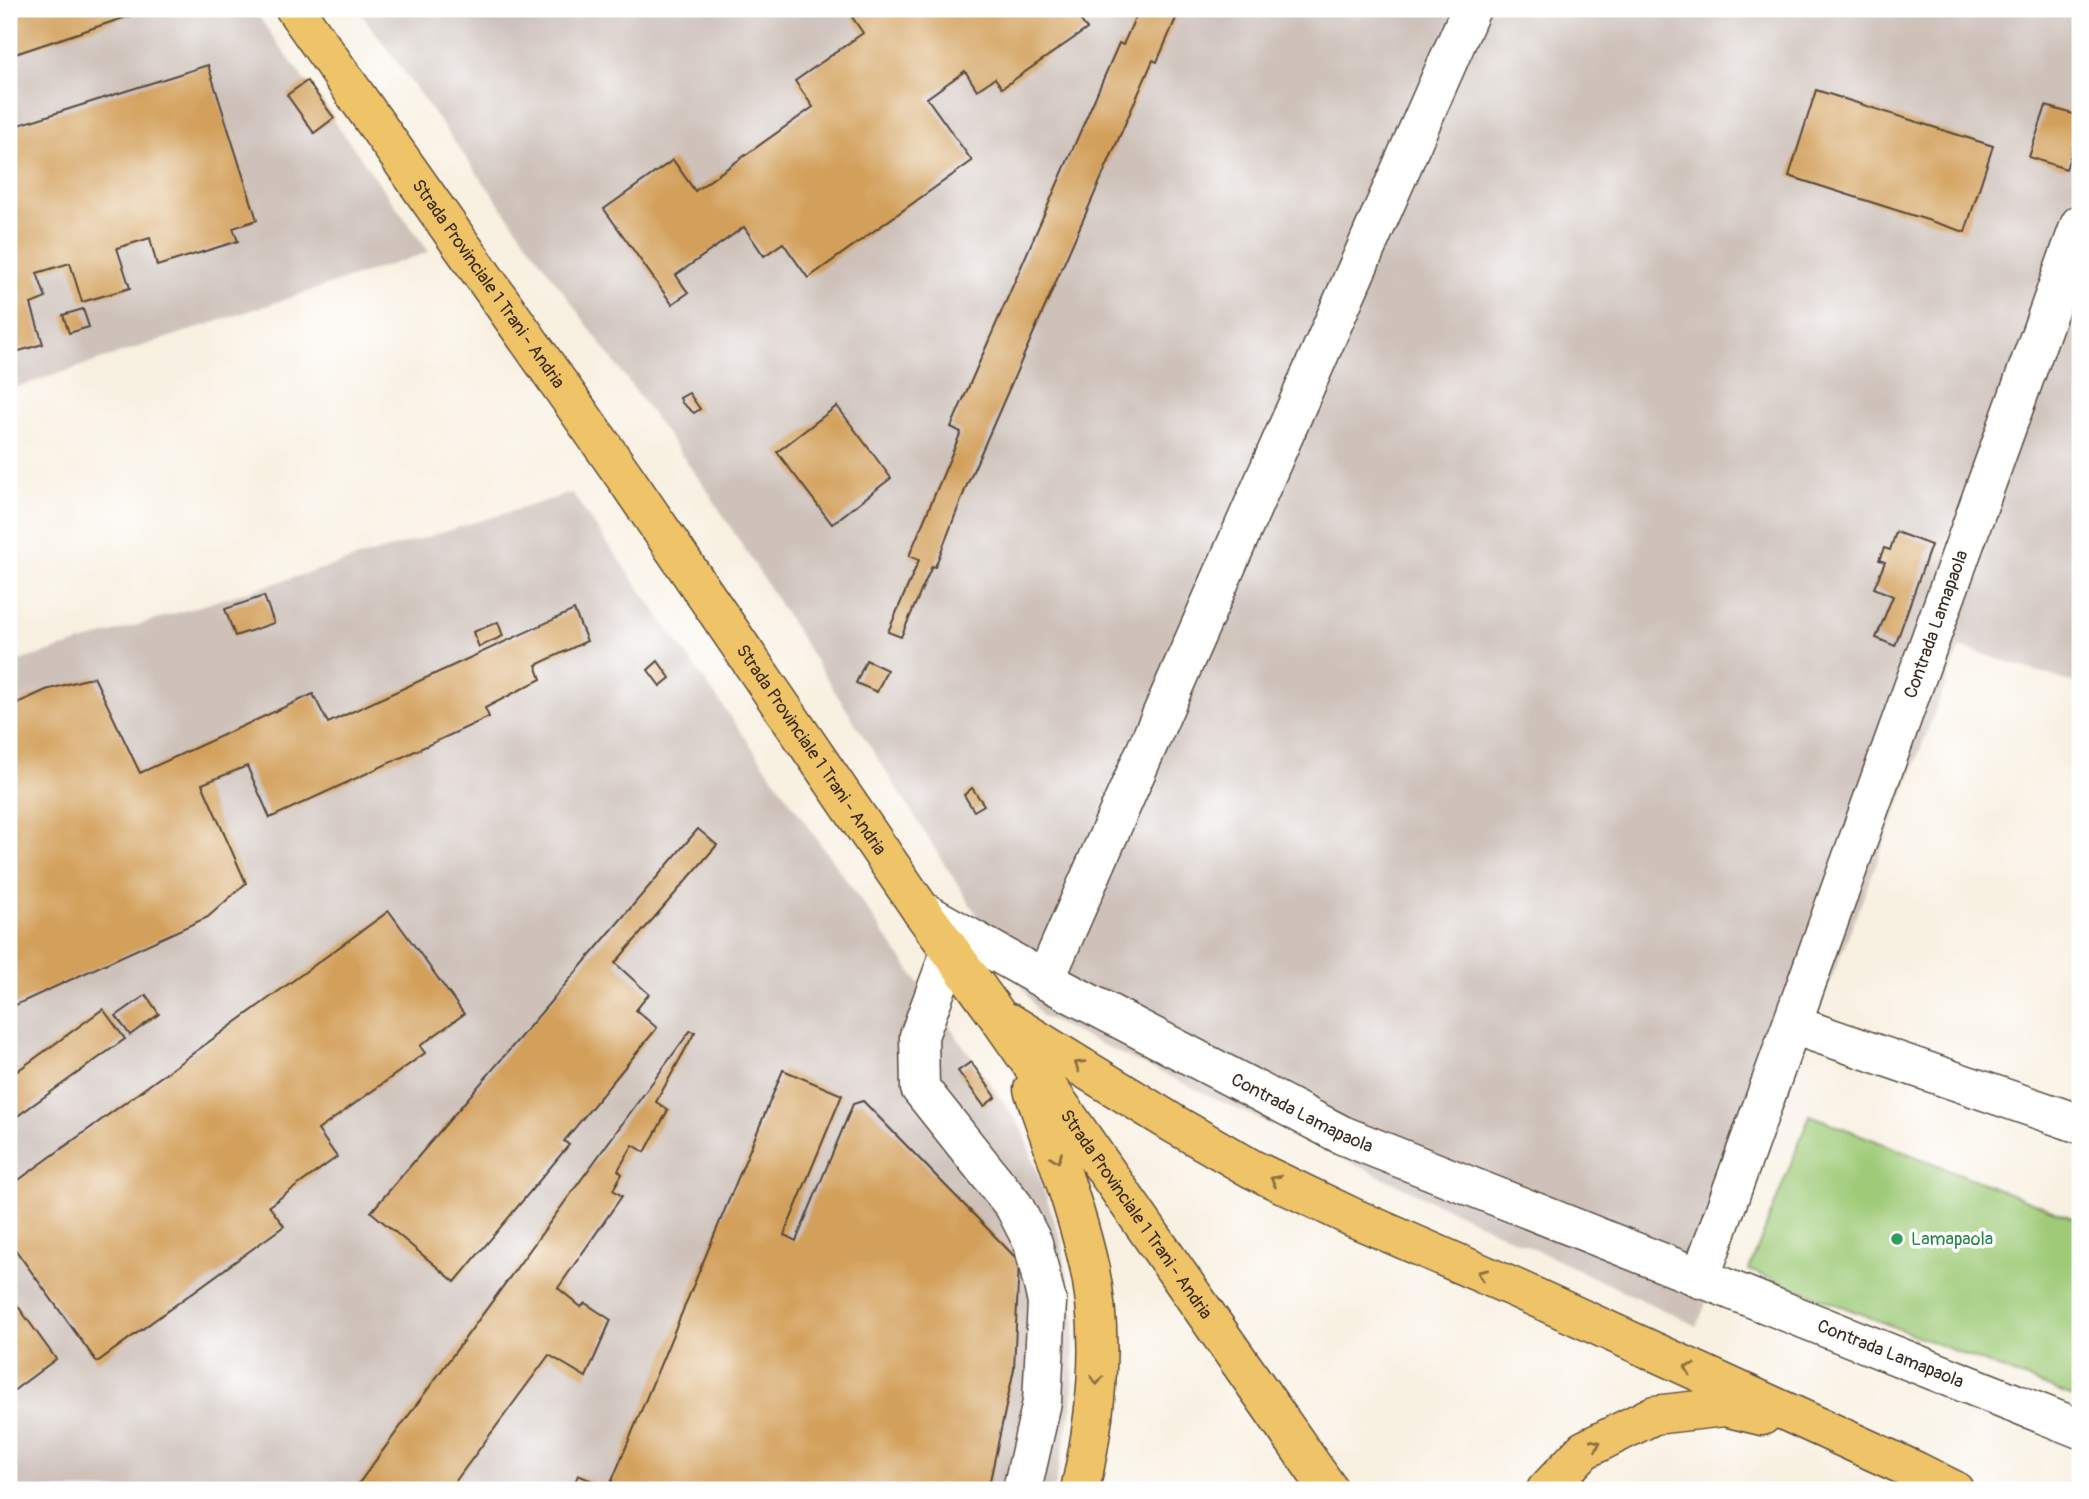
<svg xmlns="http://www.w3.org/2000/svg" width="2089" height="1499" viewBox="0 0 2089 1499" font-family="Pangolin,sans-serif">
  <rect width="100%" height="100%" fill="#fff"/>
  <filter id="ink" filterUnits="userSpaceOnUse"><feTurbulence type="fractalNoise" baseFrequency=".0143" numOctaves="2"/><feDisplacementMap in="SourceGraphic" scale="14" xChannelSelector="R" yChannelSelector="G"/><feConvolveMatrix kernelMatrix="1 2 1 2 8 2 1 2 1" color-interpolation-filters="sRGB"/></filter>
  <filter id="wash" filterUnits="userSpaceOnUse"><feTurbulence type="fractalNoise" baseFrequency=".00686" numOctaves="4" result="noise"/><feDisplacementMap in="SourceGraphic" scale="28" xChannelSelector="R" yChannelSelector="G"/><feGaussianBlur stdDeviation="1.57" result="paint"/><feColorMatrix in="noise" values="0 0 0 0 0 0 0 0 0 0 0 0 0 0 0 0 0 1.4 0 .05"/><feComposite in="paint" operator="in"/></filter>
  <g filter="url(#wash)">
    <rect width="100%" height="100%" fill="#f8f0e1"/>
    <g fill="#cec1ba">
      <path d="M9,9H253L429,252L9,390Z"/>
      <path d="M358,9H2080V685L1960,647L1697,1326L1041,1016L707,490Z"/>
      <path d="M572,493L1023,1130L1061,1240L1075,1323L1072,1409L1054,1490H9V664Z"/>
    </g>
    <path fill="#9fcb78" stroke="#6d7a4b" stroke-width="2" d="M1810,1115L2080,1221V1400L1749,1270Z"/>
    <g id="blocks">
      <g fill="#d3a05b">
        <path d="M9,9H130L132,15L9,56Z"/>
        <path d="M864,9H1084L1076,14L1087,29L1002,88L995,78L977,90L965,71L927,98L972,161L808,278L783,243L764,256L744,227L676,275L688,293L672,304L604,209L673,160L695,191L813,107L795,81L863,33L852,17Z"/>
        <path d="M1139,9H1180L1157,62L1153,60L967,485L935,567L932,566L901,637L888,632L919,560L909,556L961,432L951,427L1119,43L1123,45Z"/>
        <path d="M208,65L257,220L233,228L238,241L157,266L150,238L117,248L130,288L82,302L70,263L37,273L46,298L31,304L43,344L9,354V128Z"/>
        <path d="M307,81L334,118L314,133L287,95Z"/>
        <path d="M1816,90L1993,146L1965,232L1789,176Z"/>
        <path d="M2046,106L2080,116V126L2066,169L2029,157Z"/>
        <path d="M83,309L89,327L69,333L63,315Z"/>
        <path d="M689,393L700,409L694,413L682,403L680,398Z"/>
        <path d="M837,406L891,478L832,524L777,452Z"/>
        <path d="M1896,532L1931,545L1895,646L1876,638L1893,596L1874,588L1885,562L1879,560L1884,548L1890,550Z"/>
        <path d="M264,596L274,623L235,636L225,609Z"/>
        <path d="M574,610L587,641L536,665L541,679L485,708L489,717L270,818L247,766L202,784L246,883L208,917L9,1008V707L46,690L94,677L140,773L313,694L328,723Z"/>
        <path d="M498,622L503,636L479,647L473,632Z"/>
        <path d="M866,660L887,670L877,692L856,683Z"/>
        <path d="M658,661L670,678L660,686L648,670Z"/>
        <path d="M972,788L984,805L974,811L964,795Z"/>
        <path d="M698,829L717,845L615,963L649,994L636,1010L657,1028L564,1141L569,1145L455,1282L371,1212Z"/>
        <path d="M389,911L464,1014L420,1046L425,1053L318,1130L337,1157L269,1206L284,1226L97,1362L9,1241V1187Z"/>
        <path d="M146,995L159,1014L130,1035L116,1016Z"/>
        <path d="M103,1009L125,1039L9,1122V1077Z"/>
        <path d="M690,1031L695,1032L656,1102L668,1110L645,1152L633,1145L618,1170L622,1174L613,1190L622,1196L558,1288L581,1307L585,1303L611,1320L586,1377L549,1355L449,1490H354Z"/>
        <path d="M971,1062L996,1097L984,1106L958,1071Z"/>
        <path d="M783,1070L842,1095L784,1235L796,1241L853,1104L863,1101L1019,1261L1014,1369L988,1490H572L578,1475L609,1488Z"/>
        <path d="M9,1294L56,1359L9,1394Z"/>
      </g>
    </g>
  </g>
  <g filter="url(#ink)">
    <use href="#blocks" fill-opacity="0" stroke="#57483b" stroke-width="2"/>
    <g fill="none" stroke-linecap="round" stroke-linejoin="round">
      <g stroke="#57483b" stroke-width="41">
        <g id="minor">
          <path id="s1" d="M921,910L1045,980L1342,1135L2080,1429"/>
          <path d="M950,952L919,1036L920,1088L1014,1206L1033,1243L1047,1302L1042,1402L1022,1490"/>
          <path d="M1045,980L1471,9"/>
          <path d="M1793,1025L2080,1124"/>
          <path id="s2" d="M1700,1279L2080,224"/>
        </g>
      </g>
      <g stroke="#57483b" stroke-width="41">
        <g id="major">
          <path id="s3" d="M295,9L624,476L921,910L997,1015L1329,1490"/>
          <path d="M1010,1023L1174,1124L1252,1169L1352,1217L1517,1289L1916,1471L1954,1490"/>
          <path d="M1033,1089C1052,1144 1073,1200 1087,1257C1106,1333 1097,1415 1080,1490"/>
          <path d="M1546,1490L1584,1450L1654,1415L1725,1407L1762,1416"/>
        </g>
      </g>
      <use href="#minor" stroke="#fff" stroke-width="38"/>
      <use href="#major" stroke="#efc469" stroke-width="38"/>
    </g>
    <defs><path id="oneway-chevron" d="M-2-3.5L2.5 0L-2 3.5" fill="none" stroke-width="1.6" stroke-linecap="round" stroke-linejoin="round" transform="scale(1.75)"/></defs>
    <g stroke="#8c6f40">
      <use href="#oneway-chevron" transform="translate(1079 1065) rotate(-149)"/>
      <use href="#oneway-chevron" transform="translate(1057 1158) rotate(71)"/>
      <use href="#oneway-chevron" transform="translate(1275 1180) rotate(-154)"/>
      <use href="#oneway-chevron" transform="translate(1482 1274) rotate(-156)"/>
      <use href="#oneway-chevron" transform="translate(1689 1368) rotate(-155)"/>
      <use href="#oneway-chevron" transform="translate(1097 1380) rotate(92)"/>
      <use href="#oneway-chevron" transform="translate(1596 1444) rotate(-26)"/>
    </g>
  </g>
  <circle fill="#2e9e5b" stroke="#fff" stroke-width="2.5" cx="1897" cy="1239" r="7"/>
  <g text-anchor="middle" stroke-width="7" stroke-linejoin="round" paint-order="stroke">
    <g font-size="18" fill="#3b2a1e" stroke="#fff">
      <text dy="6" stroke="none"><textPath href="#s3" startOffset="336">Strada Provinciale 1 Trani - Andria</textPath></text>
      <text dy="6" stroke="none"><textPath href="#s2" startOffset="696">Contrada Lamapaola</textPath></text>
      <text dy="6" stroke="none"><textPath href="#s3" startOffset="903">Strada Provinciale 1 Trani - Andria</textPath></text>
      <text dy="6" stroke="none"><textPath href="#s1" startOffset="432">Contrada Lamapaola</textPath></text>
      <text dy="6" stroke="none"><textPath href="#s3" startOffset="1470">Strada Provinciale 1 Trani - Andria</textPath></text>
      <text dy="6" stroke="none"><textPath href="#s1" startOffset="1068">Contrada Lamapaola</textPath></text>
    </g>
    <g font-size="18" fill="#27864d" stroke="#fff" text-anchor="start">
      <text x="1911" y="1245">Lamapaola</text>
    </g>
  </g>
  <rect width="2089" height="1499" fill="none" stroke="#fff" stroke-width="35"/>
</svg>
